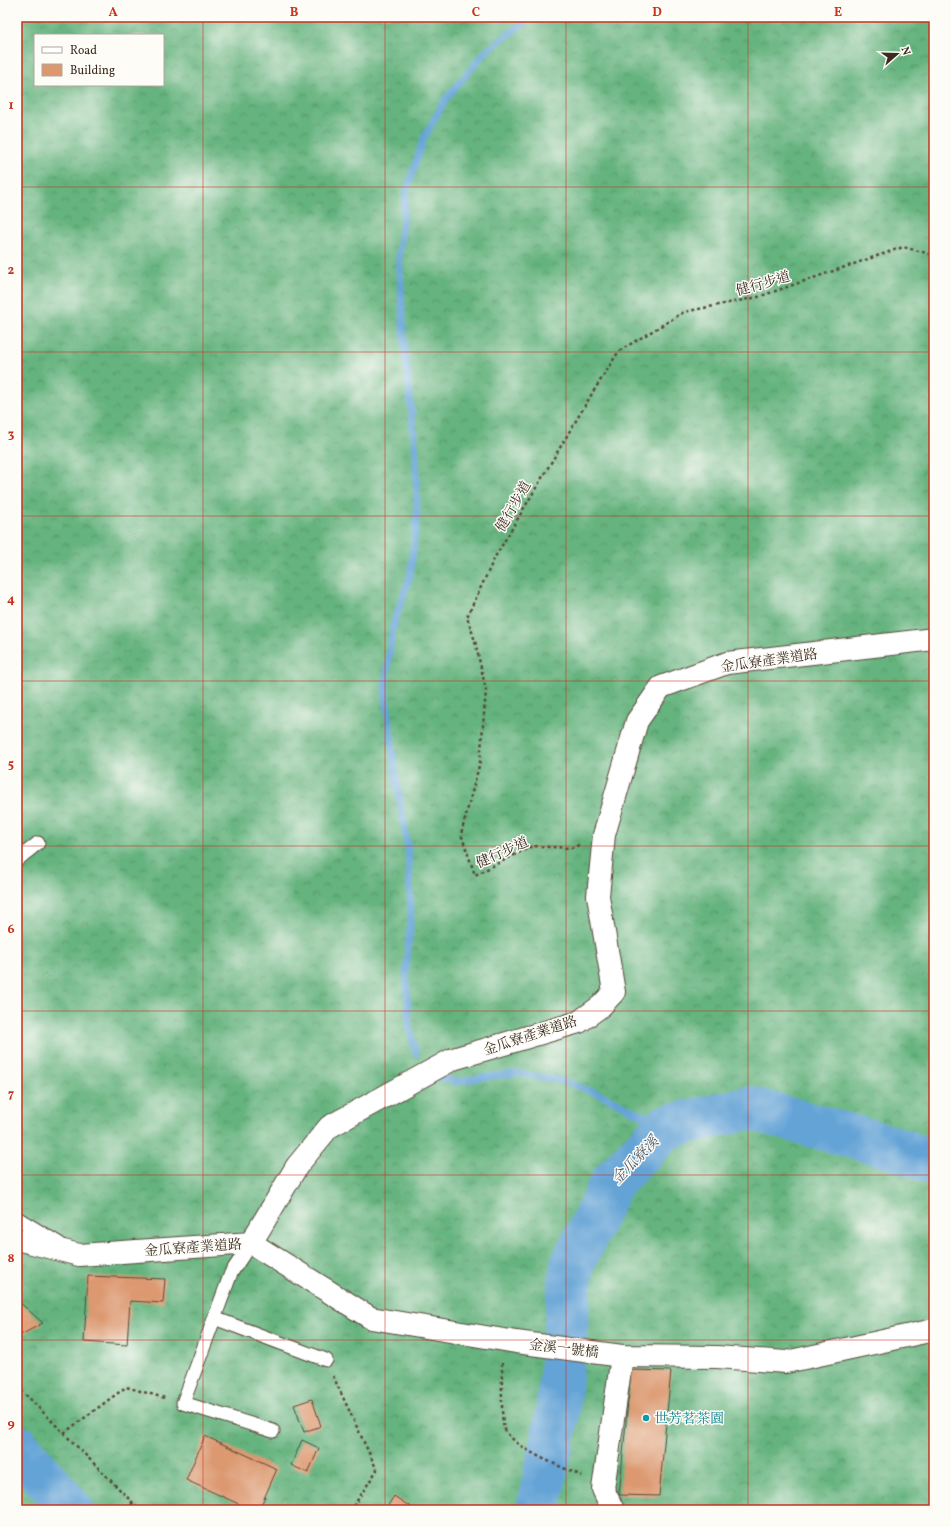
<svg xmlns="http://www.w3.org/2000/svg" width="951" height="1527" viewBox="0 0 951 1527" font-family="Vollkorn,'Noto Serif TC',serif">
  <defs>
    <pattern id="forest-crowns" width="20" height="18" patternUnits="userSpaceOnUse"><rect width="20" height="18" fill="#65b37e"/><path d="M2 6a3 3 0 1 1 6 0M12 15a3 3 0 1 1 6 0" fill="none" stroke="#549267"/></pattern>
  </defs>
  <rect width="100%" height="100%" fill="#fdfcf7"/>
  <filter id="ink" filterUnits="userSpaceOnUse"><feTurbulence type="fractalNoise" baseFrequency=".025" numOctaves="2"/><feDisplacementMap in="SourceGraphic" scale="8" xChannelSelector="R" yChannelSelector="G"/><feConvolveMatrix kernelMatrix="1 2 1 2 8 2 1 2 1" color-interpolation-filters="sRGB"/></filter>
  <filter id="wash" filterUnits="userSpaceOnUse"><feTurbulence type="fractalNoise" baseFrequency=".012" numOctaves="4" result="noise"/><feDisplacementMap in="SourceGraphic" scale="16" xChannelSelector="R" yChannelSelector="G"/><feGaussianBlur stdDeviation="0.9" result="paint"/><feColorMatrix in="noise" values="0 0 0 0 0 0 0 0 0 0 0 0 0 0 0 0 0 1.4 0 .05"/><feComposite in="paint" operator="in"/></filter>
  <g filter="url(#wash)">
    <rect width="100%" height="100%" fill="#f6e5cd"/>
    <path fill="url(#forest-crowns)" stroke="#506e4e" fill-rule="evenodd" d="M17,17H934V1510H17ZM35,35H163V85H35Z"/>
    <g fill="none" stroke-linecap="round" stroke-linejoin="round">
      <g stroke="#64a3d6" stroke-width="7">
        <path d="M416,1054L409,1026L406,971L411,914L408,849L395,770L385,688L393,626L410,576L417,515L416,454L404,340L399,253L406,192L424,138L445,100L486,51L532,17"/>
        <path d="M432,1075L455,1082L486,1077L518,1073L563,1081L602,1095L666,1127"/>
      </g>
      <g stroke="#64a3d6" stroke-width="44">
        <path d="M17,1446L72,1510"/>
        <path d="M538,1510L557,1417L572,1265L612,1182L666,1127L749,1108L898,1149L934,1163"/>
      </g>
    </g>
    <g id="blocks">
      <g fill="#dc986f">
        <path d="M88,1276L165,1279L163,1303L130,1301L127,1345L84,1342Z"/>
        <path d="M17,1300L43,1323L17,1337Z"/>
        <path d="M631,1370L671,1371L659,1496L619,1495Z"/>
        <path d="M312,1399L321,1426L304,1432L294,1405Z"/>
        <path d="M205,1436L277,1469L259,1510H252L186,1480Z"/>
        <path d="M302,1440L319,1448L308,1473L291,1465Z"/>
        <path d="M394,1496L415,1510H385Z"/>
      </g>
    </g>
  </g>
  <g filter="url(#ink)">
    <use href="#blocks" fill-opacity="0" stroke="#574638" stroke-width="1"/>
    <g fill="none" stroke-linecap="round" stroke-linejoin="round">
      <g stroke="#574638" stroke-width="15">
        <g id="service">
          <path d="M17,860L38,843"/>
          <path d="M17,1218L60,1244"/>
          <path d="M251,1243L231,1273L183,1403L273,1431"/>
          <path d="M214,1318L326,1360"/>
        </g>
      </g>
      <g stroke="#574638" stroke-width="24">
        <g id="minor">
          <path d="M17,1239L79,1255L251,1243L297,1166L329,1127L453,1059L579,1022L601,1006L614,992L598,896L604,835L637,721L661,687L727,663L934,639"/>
          <path d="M251,1243L371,1318L516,1342L622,1356L717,1357L786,1362L934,1330"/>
          <path d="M613,1510L603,1489L622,1356"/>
        </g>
      </g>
      <g stroke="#574638" stroke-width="2.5" stroke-dasharray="3 3" stroke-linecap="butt">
        <path d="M579,845L571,848L532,846L475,875L461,834L480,762L486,690L475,641L467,617L495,557L593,392L619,351L684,312L758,297L903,247L934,255"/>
        <path d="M502,1363C502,1373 501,1423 504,1428C515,1450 560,1466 582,1476"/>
        <path d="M333,1376L377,1470L351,1510"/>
        <path d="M17,1386L140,1510"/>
        <path d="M64,1433L126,1387L165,1398"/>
        <path d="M127,1510L133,1503"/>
      </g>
      <use href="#service" stroke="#fff" stroke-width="13"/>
      <use href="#minor" stroke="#fff" stroke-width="22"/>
    </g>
  </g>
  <path fill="none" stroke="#c8321e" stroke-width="1" stroke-opacity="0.55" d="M203,17V1510M385,17V1510M566,17V1510M748,17V1510M17,187H934M17,352H934M17,516H934M17,681H934M17,846H934M17,1011H934M17,1175H934M17,1340H934"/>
  <circle fill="#0f9aa8" stroke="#fdfcf7" stroke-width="1.5" cx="646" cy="1418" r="4"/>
  <g text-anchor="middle" stroke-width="3" stroke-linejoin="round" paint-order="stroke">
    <g font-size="14" fill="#3b2a1e" stroke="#fdfcf7">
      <text transform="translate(763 283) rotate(-16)" y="5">健行步道</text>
      <text transform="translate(513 506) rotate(-60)" y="5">健行步道</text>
      <text transform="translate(769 660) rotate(-8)" y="5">金瓜寮產業道路</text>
      <text transform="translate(502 852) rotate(-24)" y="5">健行步道</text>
      <text transform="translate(530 1035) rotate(-18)" y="5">金瓜寮產業道路</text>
      <text transform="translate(193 1247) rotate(-4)" y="5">金瓜寮產業道路</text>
      <text transform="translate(564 1348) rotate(7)" y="5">金溪一號橋</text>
    </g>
    <g font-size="14" fill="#0d838f" stroke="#fdfcf7" text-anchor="start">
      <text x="654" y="1423">世芳茗茶園</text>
    </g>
    <g font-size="15" font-style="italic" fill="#4b5a68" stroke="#fdfcf7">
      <text transform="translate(635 1160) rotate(-46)" y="5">金瓜寮溪</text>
    </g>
  </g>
  <rect width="951" height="1527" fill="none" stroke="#fdfcf7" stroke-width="44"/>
  <rect x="34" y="34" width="130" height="52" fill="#fdfcf7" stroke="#afa8a0"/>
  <rect x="42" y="47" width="20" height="6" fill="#ffffff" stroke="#afa8a0"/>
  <text x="70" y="54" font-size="12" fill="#3b2a1e">Road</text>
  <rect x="42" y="64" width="20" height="12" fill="#dc986f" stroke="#afa8a0"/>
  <text x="70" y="74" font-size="12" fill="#3b2a1e">Building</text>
  <g transform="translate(897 54) rotate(70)" stroke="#fdfcf7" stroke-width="3" paint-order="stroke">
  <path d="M0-3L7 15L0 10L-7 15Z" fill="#3b2a1e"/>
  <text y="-6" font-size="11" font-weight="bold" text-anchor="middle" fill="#3b2a1e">N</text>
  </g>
  <rect x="22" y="22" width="907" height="1483" fill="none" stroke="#c8321e" stroke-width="1.5"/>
  <g font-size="13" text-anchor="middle" font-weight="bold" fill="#c8321e">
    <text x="113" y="16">A</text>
    <text x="294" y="16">B</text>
    <text x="476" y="16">C</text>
    <text x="657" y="16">D</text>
    <text x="838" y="16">E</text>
    <text x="11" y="109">1</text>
    <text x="11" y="274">2</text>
    <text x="11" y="438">3</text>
    <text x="11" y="603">4</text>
    <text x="11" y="768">5</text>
    <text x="11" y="933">6</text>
    <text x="11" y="1098">7</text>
    <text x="11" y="1262">8</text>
    <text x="11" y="1427">9</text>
  </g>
</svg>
